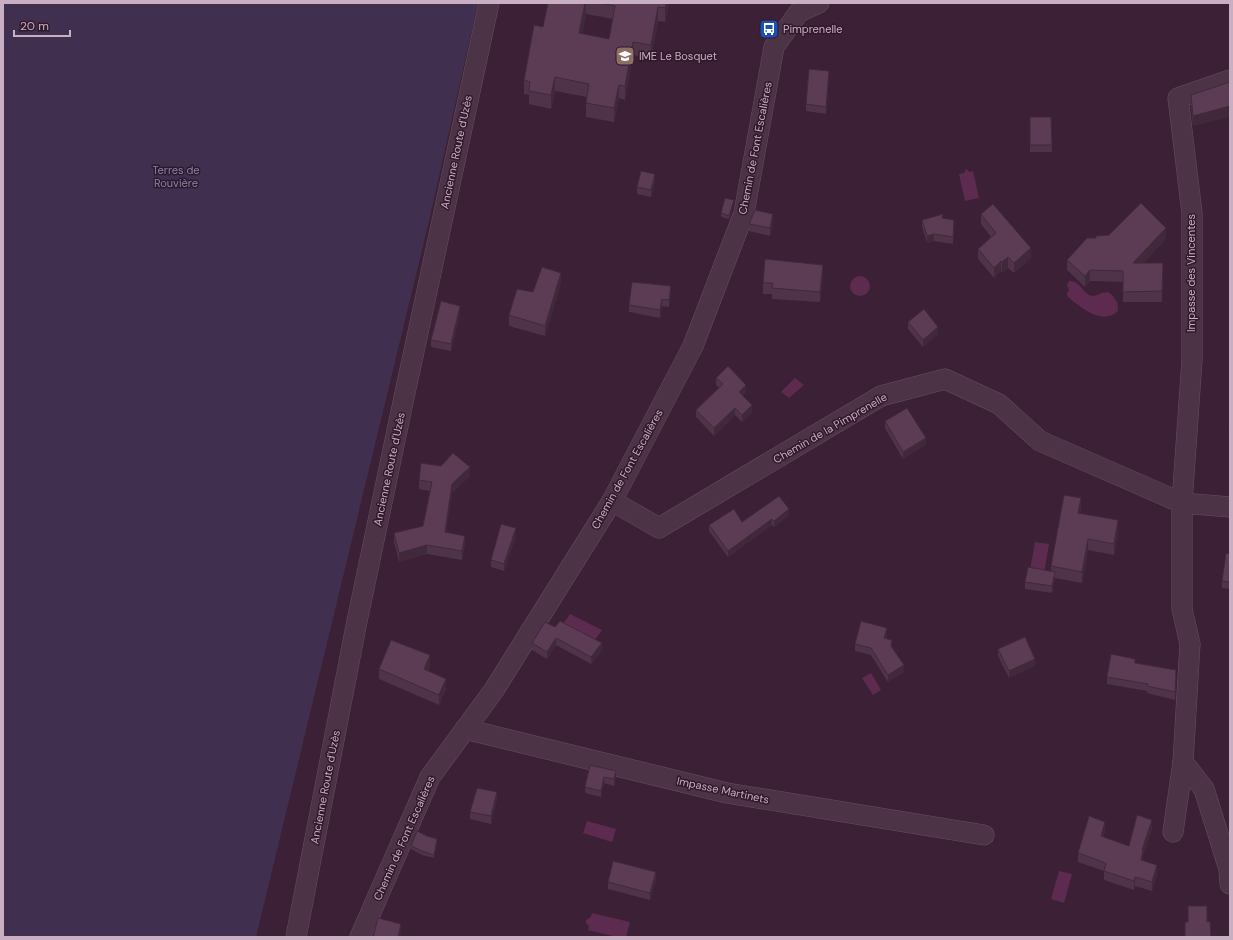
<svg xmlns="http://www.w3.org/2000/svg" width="1233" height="940" viewBox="0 0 1233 940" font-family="'DM Sans',sans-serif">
  <rect width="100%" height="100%" fill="#3c2035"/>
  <path fill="#402f4e" d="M3,3H478L429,221L256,937H3Z"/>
  <g fill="#5d2b50">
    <path d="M966,169L970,172L973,171L979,198L965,201L959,174L964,173Z"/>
    <circle cx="860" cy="286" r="10"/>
    <path d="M1069,281C1079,280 1082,291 1089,295C1099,299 1106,284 1115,299C1118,303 1118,306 1118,311C1102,326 1080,307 1067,296V293L1069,290L1067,285Z"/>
    <path d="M795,378L804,385L789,398L781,392Z"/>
    <path d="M1035,542L1049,544L1044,573L1030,570Z"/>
    <path d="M570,614L602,630L592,644L560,628Z"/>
    <path d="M871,673L881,690L873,695L862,678Z"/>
    <path d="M587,821L616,829L612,842L583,833Z"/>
    <path d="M1059,871L1072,874L1064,903L1051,899Z"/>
    <path d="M592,913L630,922L626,937H617L588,930L589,926L586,923V920L591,917Z"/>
  </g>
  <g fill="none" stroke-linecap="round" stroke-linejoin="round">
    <g stroke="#674f61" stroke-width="21">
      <g id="street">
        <path d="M612,501L659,528L881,396L945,379L999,404L1040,441L1182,503L1230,507"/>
        <path d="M465,729L727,793L984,835"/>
        <path d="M1183,762L1204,789L1229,869L1230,884"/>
        <path d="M1173,832L1183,762L1190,644L1182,609V503L1192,360V213L1178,98L1230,80"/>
        <path d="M296,937C316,834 335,730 356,626C399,418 444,211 489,3"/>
        <path d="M360,937L430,777L494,690L612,501L693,346L744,213L774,47L799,12L819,3"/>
      </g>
    </g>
    <use href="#street" stroke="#4c3446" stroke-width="20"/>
  </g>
  <g fill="#4f3348" fill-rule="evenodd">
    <path d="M548,3H669L665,22L658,21L651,59L633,55L625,100L619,98L614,122L586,117V103L587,97L555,91L551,109L529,104V95L524,94V80L543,27ZM586,14L613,19L609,39L582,34Z"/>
    <path d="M829,78L826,114L806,111V104Z"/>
    <path d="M1230,82L1193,126L1191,106V95Z"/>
    <path d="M1030,117H1051L1052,152H1030Z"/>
    <path d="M655,181L651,197L637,194V187Z"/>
    <path d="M734,204L729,219L721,217V213Z"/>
    <path d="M981,214L1031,258L1014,273L1008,268L1002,273L1001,271L994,278L978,259V249L991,237L981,224Z"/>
    <path d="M943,218L954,227L953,244L934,241L927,243L922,227V220Z"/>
    <path d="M773,221L770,236L749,231V224Z"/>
    <path d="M1166,239L1143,263H1163L1162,302H1123V282L1090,281L1085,287L1067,270V260Z"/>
    <path d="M823,275L820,302L772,299V294H763V283Z"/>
    <path d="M561,283L545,336L509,326V315L533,292Z"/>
    <path d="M671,293L669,307L662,306L660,318L629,312V305Z"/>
    <path d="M460,313L451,351L431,347V340Z"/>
    <path d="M908,322L938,334L923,347L908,329Z"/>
    <path d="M716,378L746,392L743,396L752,413L742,422L735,415L714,436L696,417V410L719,388L716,385Z"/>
    <path d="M885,421L926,445L903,459L885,428Z"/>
    <path d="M470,476L452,493L446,532L465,545L462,560L427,554L399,562L394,542V533L423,526L430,491L419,489V480Z"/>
    <path d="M1081,508L1080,513L1118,530L1114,555L1088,550L1082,583L1055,578L1052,593L1025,589V582L1051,571V566Z"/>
    <path d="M789,515L774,527L772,525L728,557L709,531V525L742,522Z"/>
    <path d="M516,535L504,571L491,567V560Z"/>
    <path d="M1230,554V589L1222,588V581Z"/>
    <path d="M555,627L602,650L591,664L556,645L547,659L532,650V643Z"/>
    <path d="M887,635L886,638L892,648L904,672L888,682L871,655L855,651V644Z"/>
    <path d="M998,649L1035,666L1009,678L998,656Z"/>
    <path d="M1135,663L1176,678L1175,700L1147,693V691L1107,684V677Z"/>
    <path d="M430,665L428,671L446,689L439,705L379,679V669Z"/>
    <path d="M590,765L616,778L614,786L604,783L601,797L585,793V787Z"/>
    <path d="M497,799L491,824L470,819V812Z"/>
    <path d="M1152,829L1143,855V860L1157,874L1152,891L1135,886L1134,890L1104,880V871L1078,862V853L1105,831L1103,837L1129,846Z"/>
    <path d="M437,842L434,858L422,855L411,849V846Z"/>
    <path d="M656,879L650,900L608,889V882Z"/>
  </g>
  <g fill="#40293b">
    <path d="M585,3H586V14L579,47V33Z"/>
    <path d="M666,3H669L665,22V8Z"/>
    <path d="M658,7V21L651,59V45Z"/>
    <path d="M633,42V55L625,100V86Z"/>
    <path d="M829,71V78L826,114V107Z"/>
    <path d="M555,77V91L551,109V95Z"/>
    <path d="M619,85V98L614,122V108Z"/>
    <path d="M1230,99V117L1193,126V116Z"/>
    <path d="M655,174V181L651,197V190Z"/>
    <path d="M734,200V204L729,219V216Z"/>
    <path d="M773,214V221L770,236V228Z"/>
    <path d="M954,220V227L953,244V237Z"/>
    <path d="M1166,228V239L1133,274V263Z"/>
    <path d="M934,234V241L927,243V236Z"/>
    <path d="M1031,248V258L1014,273V263Z"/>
    <path d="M1008,257V268L1002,273V262Z"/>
    <path d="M1001,261V271L994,278V268Z"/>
    <path d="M823,265V275L820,302V292Z"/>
    <path d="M1090,270V281L1085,287V276Z"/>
    <path d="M561,273V283L545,336V326Z"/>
    <path d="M671,286V293L669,307V300Z"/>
    <path d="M662,299V306L660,318V310Z"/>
    <path d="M460,306V313L451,351V344Z"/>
    <path d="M938,327V334L923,347V340Z"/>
    <path d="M746,385V392L739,399V392Z"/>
    <path d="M752,405V413L742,422V415Z"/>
    <path d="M735,408V415L714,436V428Z"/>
    <path d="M926,438V445L903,459V452Z"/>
    <path d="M470,467V476L452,493L445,541V532L452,484Z"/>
    <path d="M1081,498V508L1078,524V513Z"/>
    <path d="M789,509V515L774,527V521Z"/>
    <path d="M772,519V525L728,557V551Z"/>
    <path d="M1118,520V530L1114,555V544Z"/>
    <path d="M516,528V535L504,571V564Z"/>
    <path d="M465,536V545L462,560V551Z"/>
    <path d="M1088,539V550L1082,583V572Z"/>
    <path d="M427,545V554L399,562V553Z"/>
    <path d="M1055,572V579L1052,593V586Z"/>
    <path d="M887,628V635L884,645V638Z"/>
    <path d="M556,638V645L547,659V652Z"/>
    <path d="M602,643V650L591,664V657Z"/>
    <path d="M430,655V665L424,679V669Z"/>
    <path d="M1035,659V666L1009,678V671Z"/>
    <path d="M904,665V672L888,682V675Z"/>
    <path d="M446,679V689L439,705V695Z"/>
    <path d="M616,771V778L614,786V779Z"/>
    <path d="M604,777V783L601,797V791Z"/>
    <path d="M497,792V799L491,824V816Z"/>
    <path d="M1152,820V829L1143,855V859L1141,869V860L1142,850Z"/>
    <path d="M1105,822V831L1101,845V836Z"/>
    <path d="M437,839V842L434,858V855Z"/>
    <path d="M1157,865V874L1152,891V882Z"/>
    <path d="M656,872V879L650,900V893Z"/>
    <path d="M1135,877V886L1134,890V881Z"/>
    <path d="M401,924V931L400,937H398Z"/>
  </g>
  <g fill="#5c3b54" stroke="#40293b">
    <path d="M548,3H585L579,33L609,39L615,6L600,3H666L665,8L658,7L651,45L633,42L625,86L619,85L614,108L586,103L589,84L555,77L551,95L529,91L530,82L524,80L534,25L543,27Z"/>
    <path d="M809,69L829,71L826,107L806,104Z"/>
    <path d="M1230,82V106L1193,116L1191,95Z"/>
    <path d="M1030,117H1051L1052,145H1030Z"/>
    <path d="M641,171L655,174L651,190L637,187Z"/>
    <path d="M725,198L734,200L729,216L721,213Z"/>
    <path d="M1141,203L1166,228L1133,263H1163L1162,291L1123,292V271L1090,270L1085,276L1067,260L1087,238H1096V236L1109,235Z"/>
    <path d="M993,204L1031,248L1014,263L1008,257L1002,262L1001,261L994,268L978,249L996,233L981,214Z"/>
    <path d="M755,210L773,214L770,228L749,224Z"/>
    <path d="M943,214L942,218L954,220L953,237L934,234L927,236L922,220Z"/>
    <path d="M765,259L823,265L820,292L772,288L773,283H763Z"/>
    <path d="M542,267L561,273L545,326L509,315L517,289L533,292Z"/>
    <path d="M632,282L671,286L669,300L662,299L660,310L629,305Z"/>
    <path d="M441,301L460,306L451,344L431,340Z"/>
    <path d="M924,309L938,327L923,340L908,322Z"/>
    <path d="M728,366L746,385L739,392L752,405L742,415L735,408L714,428L696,410L723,384L716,378Z"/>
    <path d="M907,408L926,438L903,452L885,421Z"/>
    <path d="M1229,427H1230V450Z"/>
    <path d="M453,453L470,467L452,484L445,532L465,536L462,551L427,545L399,553L394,533L423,526L432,482L419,480L421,463L441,466Z"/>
    <path d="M1064,495L1081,498L1078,513L1118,520L1114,544L1088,539L1082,572L1051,566Z"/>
    <path d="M779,496L789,509L774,521L772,519L728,551L709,525L734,509L742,522Z"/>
    <path d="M501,524L516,528L504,564L491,560Z"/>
    <path d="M1226,553L1230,554V582L1222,581Z"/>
    <path d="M1028,567L1055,572L1052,586L1025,582Z"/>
    <path d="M560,621L602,643L591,657L556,638L547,652L532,643L545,622L555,627Z"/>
    <path d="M861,621L887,628L884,638L892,640L891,646L904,665L888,675L871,648L855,644Z"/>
    <path d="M1025,637L1035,659L1009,671L998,649Z"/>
    <path d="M391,640L430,655L424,669L446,679L439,695L379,669Z"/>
    <path d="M1111,654L1135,659V663L1176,670L1175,692L1147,686L1148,684L1107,677Z"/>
    <path d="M590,765L616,771L614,779L604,777L601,791L585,787Z"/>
    <path d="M477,788L497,792L491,816L470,812Z"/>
    <path d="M1137,815L1152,820L1142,850H1143L1141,860L1157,865L1152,882L1135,877L1134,881L1104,871L1106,863L1078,853L1089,816L1105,822L1101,836L1129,846Z"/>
    <path d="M417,831L427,836L437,839L434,855L422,851L411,846Z"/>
    <path d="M613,861L656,872L650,893L608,882Z"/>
    <path d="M1188,906H1207V922L1210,921L1211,937H1185V922H1188Z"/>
    <path d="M378,918L401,924L398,937H373Z"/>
  </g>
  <defs>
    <g id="bus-square" transform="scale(1)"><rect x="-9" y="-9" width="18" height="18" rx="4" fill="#1a4fb4" stroke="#31192b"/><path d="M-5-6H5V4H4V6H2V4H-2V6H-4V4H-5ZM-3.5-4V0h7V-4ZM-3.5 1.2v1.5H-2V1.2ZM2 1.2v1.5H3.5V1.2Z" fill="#fff"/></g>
    <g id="school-square" transform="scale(1)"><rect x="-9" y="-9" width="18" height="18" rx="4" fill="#8d6e63" stroke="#31192b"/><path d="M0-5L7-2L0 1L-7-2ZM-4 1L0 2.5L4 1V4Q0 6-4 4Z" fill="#fff"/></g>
  </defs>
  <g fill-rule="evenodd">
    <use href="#bus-square" x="769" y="29"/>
    <use href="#school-square" x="625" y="56"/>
  </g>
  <g text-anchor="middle" stroke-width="3" stroke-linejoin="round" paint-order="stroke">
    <g font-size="11" fill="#c8afc1" stroke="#31192b" text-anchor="start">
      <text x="783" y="33">Pimprenelle</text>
      <text x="639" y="60">IME Le Bosquet</text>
    </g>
    <g font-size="11" fill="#c8afc1" stroke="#31192b">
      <text transform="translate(755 148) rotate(-79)" y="4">Chemin de Font Escalières</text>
      <text transform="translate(456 152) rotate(-78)" y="4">Ancienne Route d'Uzès</text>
      <text transform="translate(1191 273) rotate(-90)" y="4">Impasse des Vincentes</text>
      <text transform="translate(830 428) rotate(-30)" y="4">Chemin de la Pimprenelle</text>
      <text transform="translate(389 469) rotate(-78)" y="4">Ancienne Route d'Uzès</text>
      <text transform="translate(627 469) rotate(-61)" y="4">Chemin de Font Escalières</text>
      <text transform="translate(325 787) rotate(-79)" y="4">Ancienne Route d'Uzès</text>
      <text transform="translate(723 790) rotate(12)" y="4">Impasse Martinets</text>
      <text transform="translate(404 838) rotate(-66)" y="4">Chemin de Font Escalières</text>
    </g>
    <g font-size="11" fill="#8287b0" stroke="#31192b">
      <text x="176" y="174">Terres de<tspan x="176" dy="13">Rouvière</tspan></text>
    </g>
  </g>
  <rect width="1233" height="940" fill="none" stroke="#c8afc1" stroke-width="8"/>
  <path d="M14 30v6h56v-6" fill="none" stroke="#c8afc1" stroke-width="2"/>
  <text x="20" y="30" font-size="12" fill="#c8afc1" stroke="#31192b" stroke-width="3" paint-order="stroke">20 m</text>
</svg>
